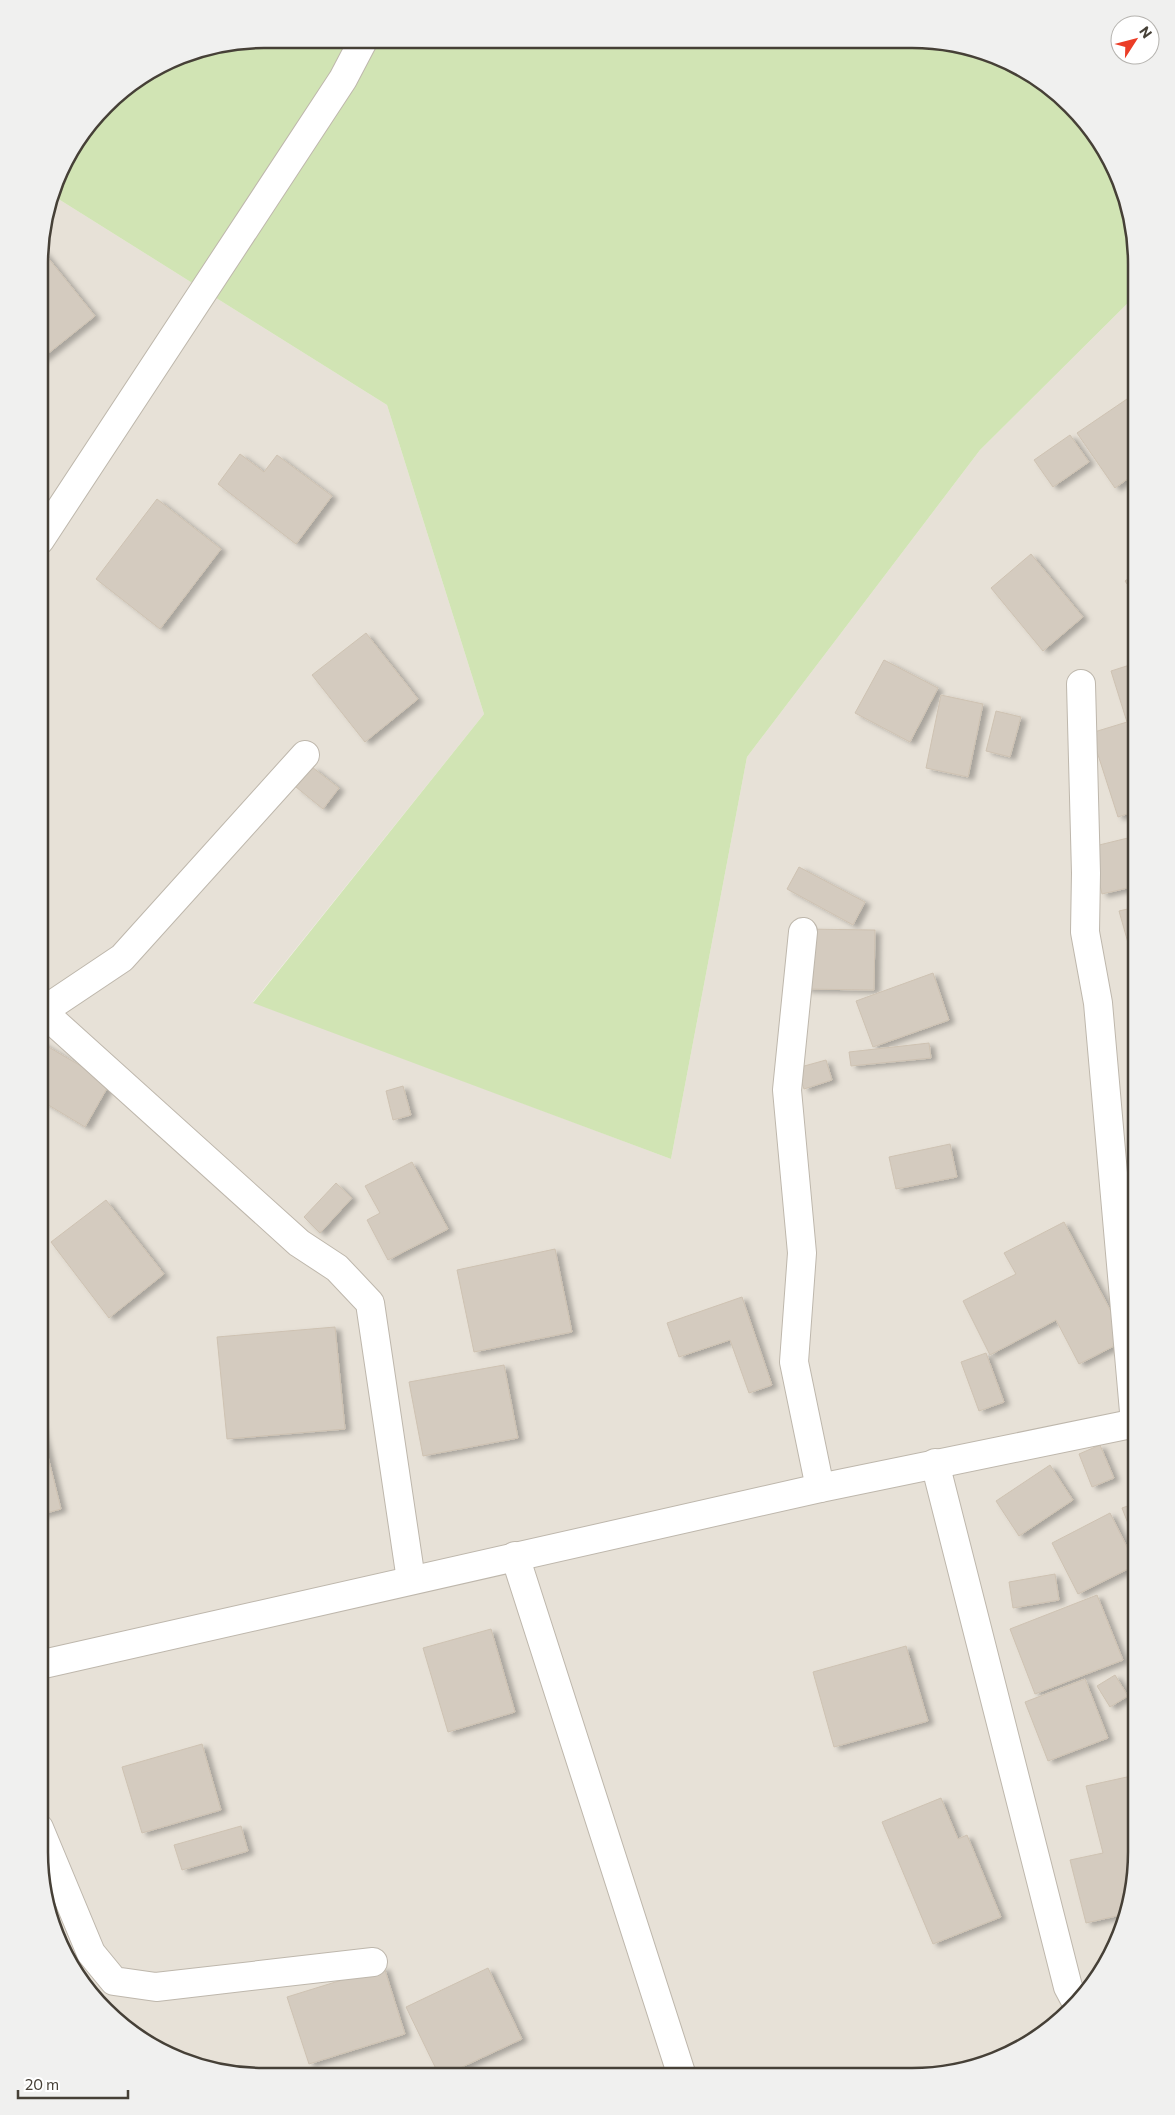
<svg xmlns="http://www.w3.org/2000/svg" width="1175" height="2115" viewBox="0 0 1175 2115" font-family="Commissioner,sans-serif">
  <defs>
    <filter id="shadow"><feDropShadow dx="5.5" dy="3" stdDeviation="2.5" flood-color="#0004"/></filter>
  </defs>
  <rect width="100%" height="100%" fill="#f3efe8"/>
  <path fill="#e7e1d7" d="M52,195L387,405L484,714L253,1002L671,1159L747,757L980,450L1136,295V1866L1119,1937L1090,1989L1048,2030L984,2064L911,2076L234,2074L177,2059L126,2030L85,1988L51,1924L39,1851L41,234Z"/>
  <path fill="#d1e4b4" d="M264,39L617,41L624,47L634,41L955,43L1011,62L1059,94L1098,138L1124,191L1136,264V295L980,450L747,757L671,1159L253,1003L484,714L387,405L52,195L62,164L115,95L178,56Z"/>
  <g fill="#d4cbbf" stroke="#cec2b2" filter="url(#shadow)">
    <path d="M41,249L95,316L40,360Z"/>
    <path d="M1127,399L1136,411V473L1115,488L1077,433Z"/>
    <path d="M1070,435L1089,462L1053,487L1034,460Z"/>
    <path d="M240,454L264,472L277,455L332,496L296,544L218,484Z"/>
    <path d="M157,499L221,549L160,629L96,579Z"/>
    <path d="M1031,554L1083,617L1043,651L991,588Z"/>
    <path d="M1136,573V597L1125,581Z"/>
    <path d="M366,633L418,699L365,742L312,675Z"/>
    <path d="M884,660L938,688L910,742L855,713Z"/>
    <path d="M1136,663V811L1118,817L1091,733L1127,722L1111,671Z"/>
    <path d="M941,695L983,704L968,777L926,768Z"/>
    <path d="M996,711L1021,717L1010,757L986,751Z"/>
    <path d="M312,767L339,788L323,809L296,787Z"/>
    <path d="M1136,836V886L1102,894L1091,847Z"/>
    <path d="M799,867L865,902L853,925L787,889Z"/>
    <path d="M1136,907V971L1119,911Z"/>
    <path d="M805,929L875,930L874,990L805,989Z"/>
    <path d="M933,973L949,1020L873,1047L856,1001Z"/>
    <path d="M40,1042L110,1083L85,1127L40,1100Z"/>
    <path d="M929,1043L931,1058L851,1066L849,1052Z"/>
    <path d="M826,1060L832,1080L804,1089L797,1068Z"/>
    <path d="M403,1086L411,1115L393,1120L386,1091Z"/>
    <path d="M950,1144L957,1177L896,1189L889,1157Z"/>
    <path d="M412,1162L448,1229L388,1260L367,1220L380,1213L365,1186Z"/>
    <path d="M336,1183L352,1198L320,1233L304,1217Z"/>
    <path d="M106,1200L164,1274L109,1318L51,1242Z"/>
    <path d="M1064,1222L1126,1340L1079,1364L1056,1320L990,1355L963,1301L1016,1274L1004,1253Z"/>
    <path d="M555,1249L572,1332L474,1352L457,1270Z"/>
    <path d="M742,1297L772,1385L749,1393L730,1340L679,1357L667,1323Z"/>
    <path d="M335,1327L345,1429L227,1439L217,1337Z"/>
    <path d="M986,1353L1004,1402L979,1411L961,1362Z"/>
    <path d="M504,1365L518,1438L423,1456L409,1382Z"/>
    <path d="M39,1420L61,1509L39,1515Z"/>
    <path d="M1100,1445L1114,1478L1092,1487L1079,1454Z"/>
    <path d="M1050,1465L1073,1500L1019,1536L996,1501Z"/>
    <path d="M1136,1503V1544L1122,1508Z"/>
    <path d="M1110,1513L1136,1565L1078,1594L1052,1543Z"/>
    <path d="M1055,1574L1059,1600L1013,1608L1009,1582Z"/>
    <path d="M1097,1595L1123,1660L1035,1694L1010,1629Z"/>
    <path d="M491,1629L515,1712L448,1732L423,1648Z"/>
    <path d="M906,1646L928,1721L834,1747L813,1672Z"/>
    <path d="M1115,1675L1128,1696L1110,1707L1097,1686Z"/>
    <path d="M1085,1679L1108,1738L1048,1761L1025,1702Z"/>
    <path d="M202,1744L221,1810L142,1833L122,1767Z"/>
    <path d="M1136,1775V1866L1125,1914L1086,1923L1070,1860L1103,1853L1086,1786Z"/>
    <path d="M941,1798L958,1839L967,1835L1001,1917L933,1944L882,1822Z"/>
    <path d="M241,1826L248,1851L182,1870L174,1845Z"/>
    <path d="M384,1967L405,2034L309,2064L287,1997Z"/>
    <path d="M488,1968L522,2039L445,2075H439L406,2007Z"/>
  </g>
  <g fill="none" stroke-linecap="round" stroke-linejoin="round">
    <g stroke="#beb7ac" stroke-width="30">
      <g id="minor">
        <path d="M40,540L343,79L364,39"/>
        <path d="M1081,684L1086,873L1085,932L1098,1003L1135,1423"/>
        <path d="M803,932L787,1090L802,1253L794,1362L820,1488"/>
        <path d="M43,1012L299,1243L337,1268L370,1303L411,1580"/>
        <path d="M40,1013L122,958L305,755"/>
        <path d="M935,1463L1068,1987L1076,2002"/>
        <path d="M515,1556L682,2076"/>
        <path d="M39,1665L820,1488L1136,1423"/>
        <path d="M39,1828L91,1953L114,1981L156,1987L373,1962"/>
      </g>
    </g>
    <use href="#minor" stroke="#fff" stroke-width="28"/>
  </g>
  <path d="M0 0H1175V2115H0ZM264 48H912A216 216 0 0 1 1128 264V1852A216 216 0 0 1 912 2068H264A216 216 0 0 1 48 1852V264A216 216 0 0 1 264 48Z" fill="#f0f0ef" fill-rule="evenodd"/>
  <path fill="none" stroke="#464037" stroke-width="2.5" d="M264 48H912A216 216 0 0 1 1128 264V1852A216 216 0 0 1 912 2068H264A216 216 0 0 1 48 1852V264A216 216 0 0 1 264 48Z"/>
  <g transform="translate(1135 40) rotate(54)"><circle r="24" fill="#ffffff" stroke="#b5b3af"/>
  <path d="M0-4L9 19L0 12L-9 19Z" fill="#eb3d27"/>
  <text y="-8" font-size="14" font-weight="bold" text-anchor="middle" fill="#464037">N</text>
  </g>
  <path d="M18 2090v8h110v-8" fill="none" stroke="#464037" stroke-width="2.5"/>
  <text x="25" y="2090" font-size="15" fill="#464037" stroke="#ffffff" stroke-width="4" paint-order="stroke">20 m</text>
</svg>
